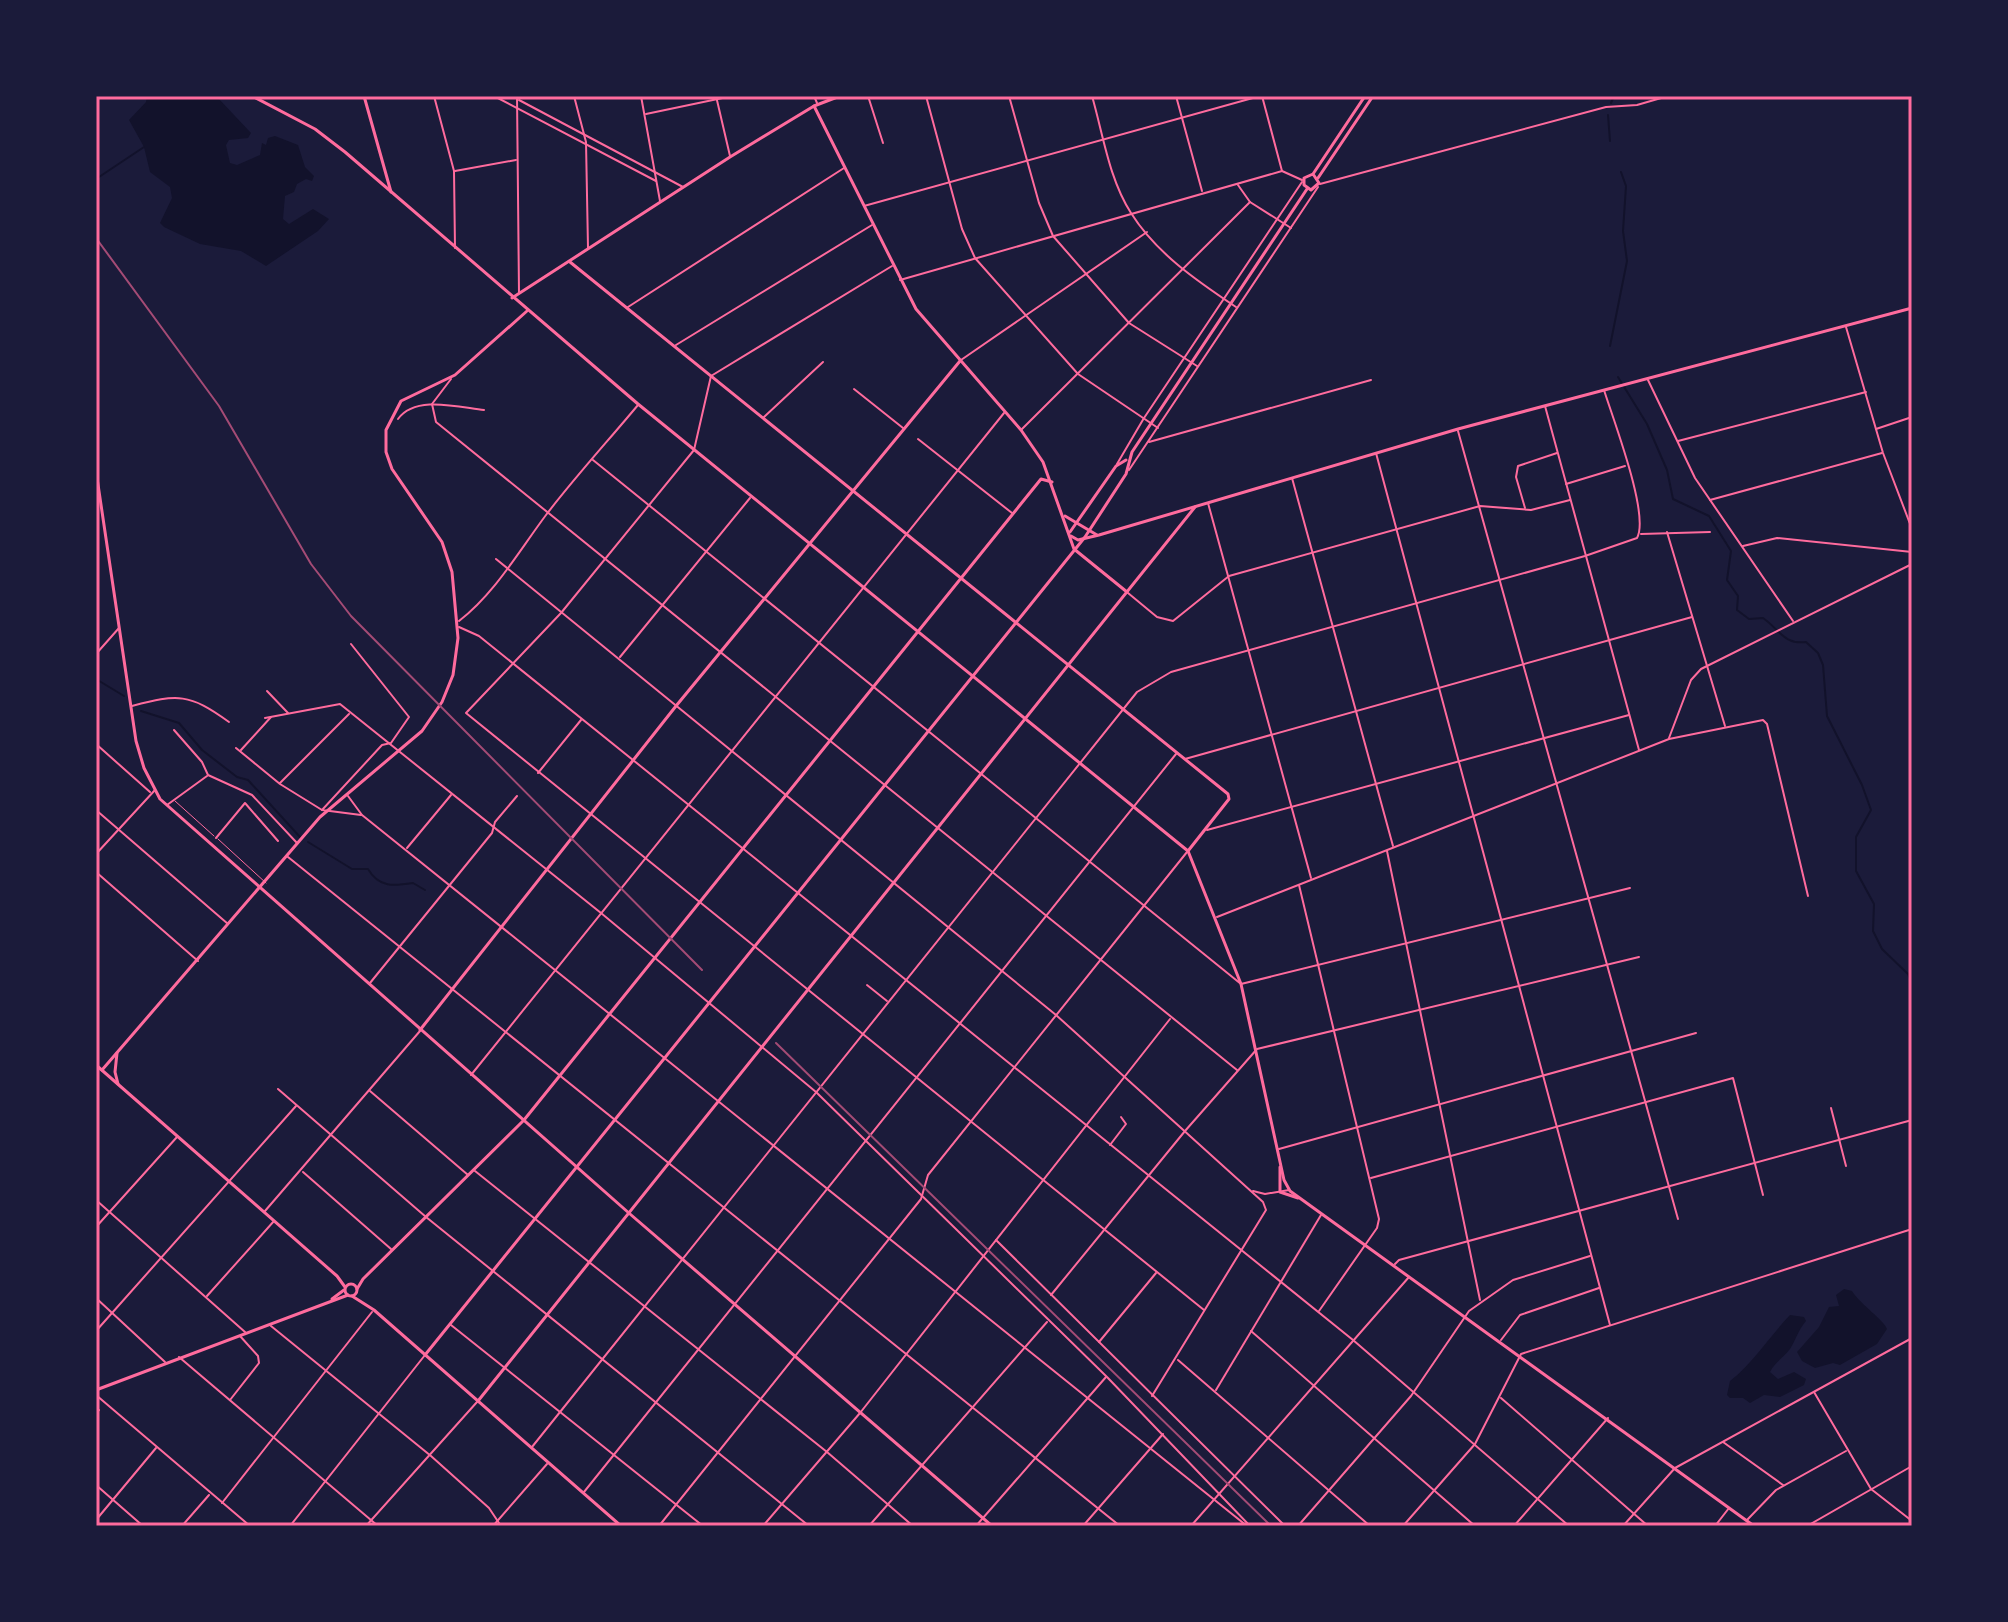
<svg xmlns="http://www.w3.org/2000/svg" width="2008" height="1622" viewBox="0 0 2008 1622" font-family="Figtree,sans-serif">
  <rect width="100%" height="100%" fill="#1b1b3a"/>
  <g fill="#12122b">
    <path d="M147,96L219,99L251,133L248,138L229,140L226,145L230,163L237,165L260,155L262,143L266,145L268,138L275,136L298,145L305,167L314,176L312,181L306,179L297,184L294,192L285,196L283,219L289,224L313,209L329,219L318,231L266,266L241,251L200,244L164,227L160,223L172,198L170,187L150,172L144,147L129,120L146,102Z"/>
    <path d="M1844,1289L1852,1291C1861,1305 1884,1320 1887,1329L1877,1344L1840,1365L1833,1363L1815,1368L1802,1361L1797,1352L1819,1327L1829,1307L1839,1306L1836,1295Z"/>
    <path d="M1790,1315L1804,1317L1806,1321C1798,1330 1796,1340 1790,1349C1783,1358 1775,1362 1770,1372L1778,1379L1794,1372L1806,1379L1804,1385L1780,1397L1764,1395L1750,1403L1743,1398H1730L1727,1395L1730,1381C1752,1364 1770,1336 1790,1315Z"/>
  </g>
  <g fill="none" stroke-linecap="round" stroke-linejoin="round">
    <g stroke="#12122b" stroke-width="2">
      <path d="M1611,103L1614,96"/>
      <path d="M1608,115L1610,141"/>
      <path d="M96,179L144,147"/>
      <path d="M1610,346L1627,261L1623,231L1626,186L1621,172"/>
      <path d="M1618,377L1647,424L1667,470L1673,499L1709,516L1731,551L1727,580L1738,596L1737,610L1749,619L1763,618C1779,629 1784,645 1806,642L1818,653L1823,665L1827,716L1862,785L1871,810L1856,837V871L1874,904L1873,931L1882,949L1908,974L1912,984"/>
      <path d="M96,679L124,696"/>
      <path d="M141,711L179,723L202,750L237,777L248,780L300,837"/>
      <path d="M308,842L352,869H368C379,888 394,886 413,883L425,890"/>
    </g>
    <g stroke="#ff6b9d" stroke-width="1">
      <path d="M175,801L214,836"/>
      <path d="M218,839L266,883"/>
    </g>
    <g stroke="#ff6b9d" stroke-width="2">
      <path d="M434,96L454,171L455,248"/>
      <path d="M494,96L656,181"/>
      <path d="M517,96L519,293"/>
      <path d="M574,96L586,142L588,248"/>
      <path d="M641,96L660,201"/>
      <path d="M716,96L730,156"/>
      <path d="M814,96L817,103"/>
      <path d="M868,96L883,143"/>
      <path d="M926,96L962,229L975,258L1078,374L1158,428"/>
      <path d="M1009,96L1039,203L1053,236L1129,323L1197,366"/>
      <path d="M1092,96C1103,134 1109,179 1131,213C1156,253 1197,281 1236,307"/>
      <path d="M1176,96L1202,191"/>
      <path d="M1262,96L1282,171L1302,180"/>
      <path d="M258,98L265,96"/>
      <path d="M519,100L683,187"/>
      <path d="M646,114L732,96"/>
      <path d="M455,171L516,160"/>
      <path d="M1320,184L1606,107L1637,105L1668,96"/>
      <path d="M1238,185L1250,202L1291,228"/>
      <path d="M864,206L1260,96"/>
      <path d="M892,266L711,376L694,450L561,613L466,713L1204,1310"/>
      <path d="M900,280L1282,171"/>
      <path d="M628,307L844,168"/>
      <path d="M1846,327L1883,453L1912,529"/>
      <path d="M676,345L872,225"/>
      <path d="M961,360L1147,232"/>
      <path d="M451,379L432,404L436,422L1237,1070"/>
      <path d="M1648,380L1695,478L1793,621"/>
      <path d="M854,389L903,428"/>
      <path d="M1545,406L1639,750"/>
      <path d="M764,417L823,362"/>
      <path d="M398,419C415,395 458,407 484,410"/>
      <path d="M1876,429L1912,417"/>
      <path d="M1021,430L1250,202"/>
      <path d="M1458,431L1678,1219"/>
      <path d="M918,439L1012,513"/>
      <path d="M1678,441L1866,392"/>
      <path d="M1149,442L1371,380"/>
      <path d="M1376,453L1610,1325"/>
      <path d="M593,460L1241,984L1630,888"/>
      <path d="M1117,464L1144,418L1302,182"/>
      <path d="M1129,470L1318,187"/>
      <path d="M1292,478L1393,846"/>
      <path d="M1566,484L1625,466"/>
      <path d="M1710,500L1882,453"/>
      <path d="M1208,503L1311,878"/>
      <path d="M1525,508L1516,477L1518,466L1557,453"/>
      <path d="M1667,532L1725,726"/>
      <path d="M1641,534L1710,532"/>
      <path d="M1743,546L1777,538L1912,552"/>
      <path d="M496,559L1056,1015L1263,1202L1266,1210L1152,1396"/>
      <path d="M1128,593L1157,617L1173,621L1229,576L1480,506L1531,510L1570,500"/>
      <path d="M459,621C495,593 519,551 546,515C575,477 608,441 638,405"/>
      <path d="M459,627L479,636L1353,1340L1569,1526"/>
      <path d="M351,644L409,717L391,743L382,745L322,810L361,815"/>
      <path d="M96,654L119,628"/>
      <path d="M620,657L750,498"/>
      <path d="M267,691L288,713"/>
      <path d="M132,706C178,694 189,693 229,722"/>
      <path d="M265,718L340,704L601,913L816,1092L1107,1377L1250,1526"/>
      <path d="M174,730L202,762L208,775L252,795L297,843"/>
      <path d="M1669,738L1691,680L1701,669L1912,564"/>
      <path d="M96,744L150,792"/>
      <path d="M236,748L280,784L322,810"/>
      <path d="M241,750L271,717"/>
      <path d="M1185,759L1692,617"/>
      <path d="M538,773L581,720"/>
      <path d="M280,783L349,714"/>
      <path d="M348,796L362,815L1247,1526"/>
      <path d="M167,805L207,776"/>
      <path d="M96,810L228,924"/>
      <path d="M1207,830L1629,715"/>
      <path d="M216,838L245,803L278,841"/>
      <path d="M407,848L451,795"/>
      <path d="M1387,851L1480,1300"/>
      <path d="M96,854L155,790"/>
      <path d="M288,857L1120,1526"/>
      <path d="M96,872L198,961"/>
      <path d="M1299,885L1379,1219L1377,1228L1319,1311"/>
      <path d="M1217,917L1669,739L1763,720L1767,724L1808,896"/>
      <path d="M370,983L492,833L495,822L517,796"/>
      <path d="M867,985L887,1001"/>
      <path d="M471,1075L1004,413"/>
      <path d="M278,1089L426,1217L809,1526"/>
      <path d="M370,1091L468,1175"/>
      <path d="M1831,1108L1846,1166"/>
      <path d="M1110,1145L1126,1124L1121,1117"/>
      <path d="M1279,1149L1696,1033"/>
      <path d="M475,1171L827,1452L913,1526"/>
      <path d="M303,1172L391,1249"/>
      <path d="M1371,1178L1733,1078L1763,1195"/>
      <path d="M1253,1191L1265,1194L1289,1190"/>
      <path d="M96,1200L245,1332"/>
      <path d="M265,1211L420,1031"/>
      <path d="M96,1227L177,1137"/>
      <path d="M996,1240L1285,1526"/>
      <path d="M1395,1264L1399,1260L1912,1120"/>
      <path d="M1051,1295L1185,1131L1257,1049L1639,957"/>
      <path d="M207,1296L274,1221"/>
      <path d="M96,1298L165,1362"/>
      <path d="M451,1325L703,1526"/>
      <path d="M271,1326L431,1456L489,1508L501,1526"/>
      <path d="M96,1331L296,1106"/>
      <path d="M1251,1331L1475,1526"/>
      <path d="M1501,1340L1520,1315L1599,1288"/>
      <path d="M1099,1342L1156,1273"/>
      <path d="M179,1357L378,1526"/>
      <path d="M1178,1360L1370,1526"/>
      <path d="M1216,1390L1321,1215"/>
      <path d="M1814,1392L1871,1489L1912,1521L1908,1526"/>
      <path d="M96,1395L250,1526"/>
      <path d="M1501,1398L1648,1526"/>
      <path d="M230,1400L259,1363L258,1356L240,1336"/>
      <path d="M96,1414L99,1410"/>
      <path d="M1723,1442L1783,1485"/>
      <path d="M532,1447L1137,692L1171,672L1585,556L1637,538C1650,515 1613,419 1604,390"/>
      <path d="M96,1485L143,1526"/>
      <path d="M584,1492L1176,754"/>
      <path d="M222,1503L372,1312"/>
      <path d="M96,1520L156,1448"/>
      <path d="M1747,1520L1776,1490L1846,1451"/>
      <path d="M182,1526L209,1495"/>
      <path d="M290,1526L425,1355"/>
      <path d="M366,1526L477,1402"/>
      <path d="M493,1526L547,1464"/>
      <path d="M659,1526L921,1199L928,1175L1187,852"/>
      <path d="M763,1526L860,1413L1170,1019"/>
      <path d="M869,1526L1047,1322"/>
      <path d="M976,1526L1106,1377"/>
      <path d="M1083,1526L1163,1434"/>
      <path d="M1191,1526L1409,1277"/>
      <path d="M1298,1526L1411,1396L1469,1311L1513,1280L1590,1256"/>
      <path d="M1403,1526L1475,1444L1521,1354L1912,1229"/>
      <path d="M1514,1526L1608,1418"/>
      <path d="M1623,1526L1675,1468L1912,1338"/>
      <path d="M1715,1526L1729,1508"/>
      <path d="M1807,1526L1912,1466"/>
    </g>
    <g stroke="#ff6b9d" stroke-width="3">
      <path d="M252,96L315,129L345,152L638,404L1188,851L1241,984L1284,1180L1290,1191L1754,1526"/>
      <path d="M364,96L391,192"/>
      <path d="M814,106L916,309L1021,430L1043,462L1074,549L1127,592"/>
      <path d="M1313,174L1319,183L1311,190L1304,185V178L1313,174L1365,96"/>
      <path d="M1318,178L1373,96"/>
      <path d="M570,262L1228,794L1229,799L1188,851"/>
      <path d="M512,298L730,157L814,106L840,96"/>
      <path d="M96,471L136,741L144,768L160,799L630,1214L992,1526"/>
      <path d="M1065,516L1097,535"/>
      <path d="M1070,532L1116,466L1126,460"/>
      <path d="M1071,536L1078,540L1099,535L1458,429L1912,308"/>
      <path d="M420,1030L676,706L960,361"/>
      <path d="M117,1053L115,1072L118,1084"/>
      <path d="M96,1065L337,1276L345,1287"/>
      <path d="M102,1070L320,817L422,731L442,702L453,675L458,638L452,572L442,542L392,469L386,452V430L401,401L455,375L527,311"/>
      <path d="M1280,1167V1192L1298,1198"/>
      <circle cx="351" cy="1290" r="6"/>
      <path d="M357,1289L363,1279L524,1120L1041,479L1052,482"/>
      <path d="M352,1296L374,1310L621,1526"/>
      <path d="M332,1299L344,1290"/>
      <path d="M425,1355L1085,537L1126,474L1132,452L1307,189"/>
      <path d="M96,1390L348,1295"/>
      <path d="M478,1401L1195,507"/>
    </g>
    <g stroke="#a44b75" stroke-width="2">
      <path d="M96,238L219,406L311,564L351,616L702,970"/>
      <path d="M776,1043L1271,1526"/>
    </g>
  </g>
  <rect width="2008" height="1622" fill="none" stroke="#1b1b3a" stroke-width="196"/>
  <rect x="98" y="98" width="1812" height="1426" fill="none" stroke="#ff6b9d" stroke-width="3"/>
</svg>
